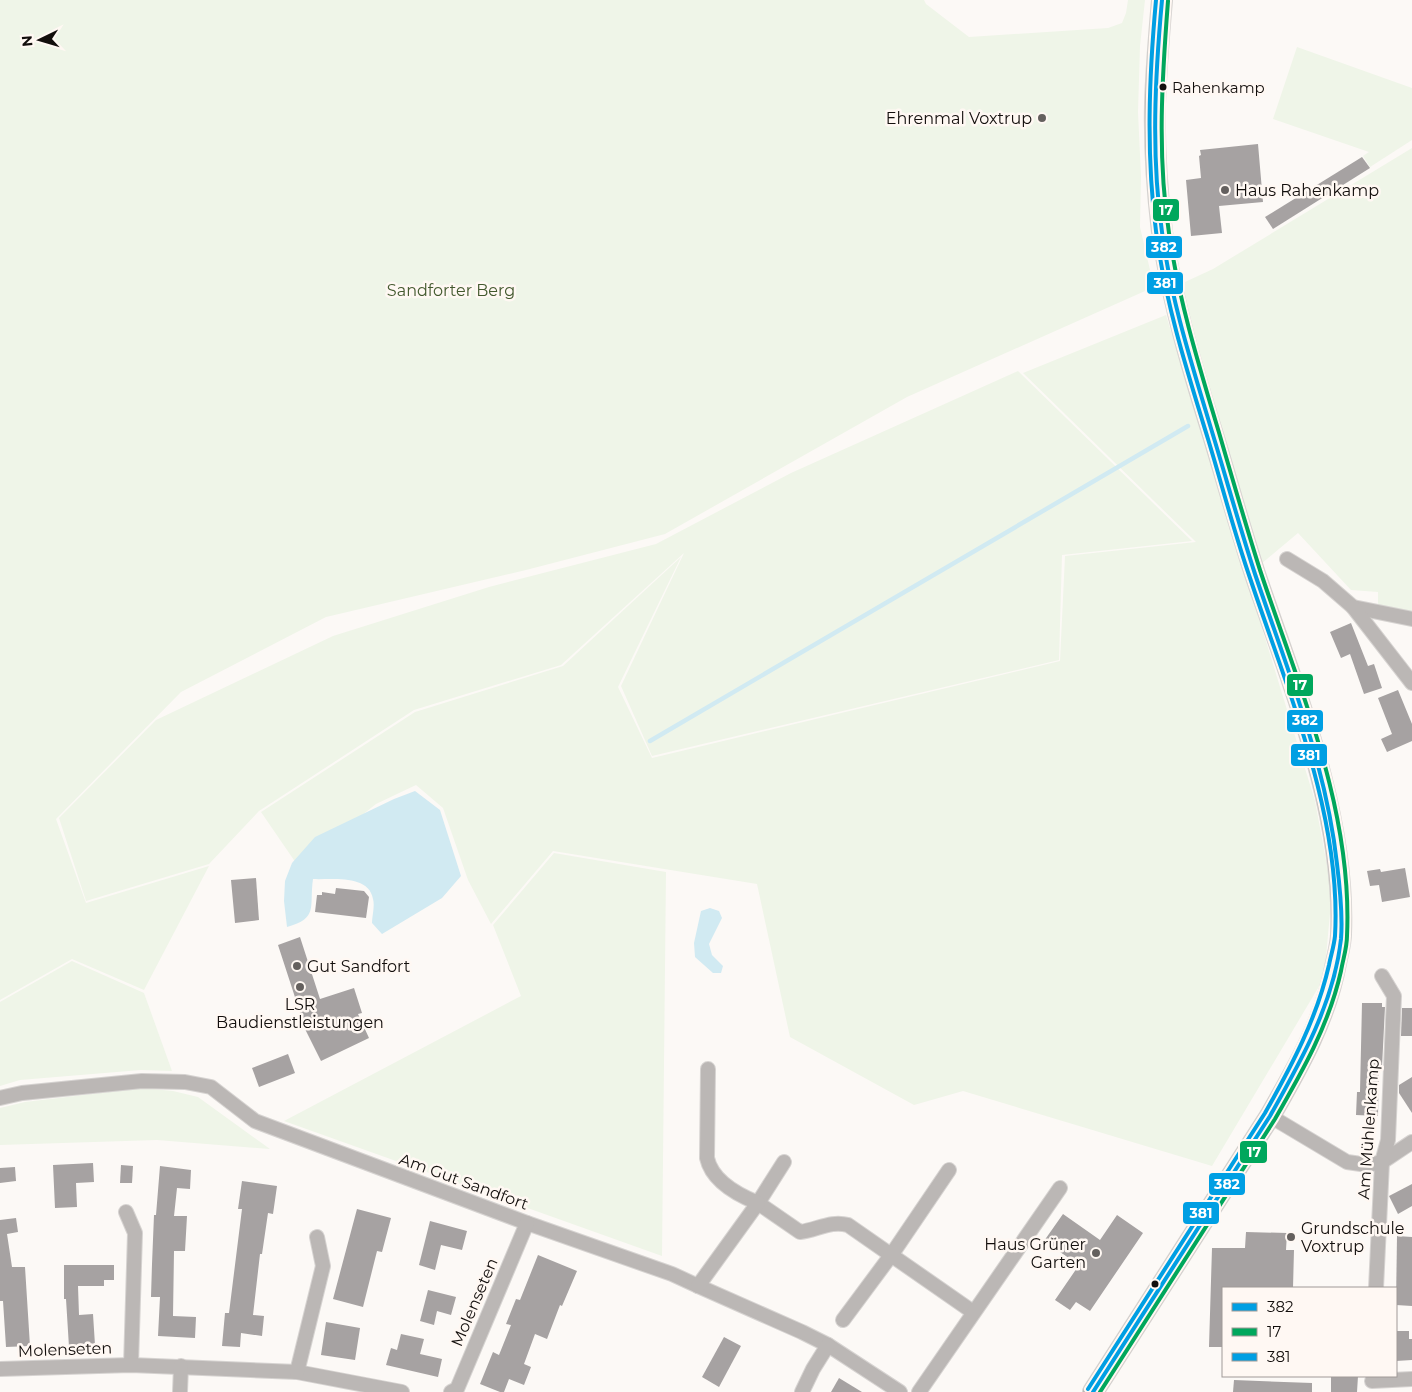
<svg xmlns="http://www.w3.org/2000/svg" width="1412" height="1392" viewBox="0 0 1412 1392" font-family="Montserrat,sans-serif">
  <rect width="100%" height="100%" fill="#fcf9f6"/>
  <g fill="#eff5e8">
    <path d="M0,0H924L926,4L969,37L1108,28L1122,23L1126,13L1128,0H1145L1140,46L1138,112L1141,176L1140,227L1154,287L907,397L665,534L526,570L326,617L181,692L56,819L86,903L209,866L144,990L72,959L0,1000Z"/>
    <path d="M1297,47L1412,88V140L1370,167L1363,156L1369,152L1273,119Z"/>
    <path d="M1412,148V613L1378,605V592L1351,590L1298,533L1254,570L1172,288L1213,269Z"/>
    <path d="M1166,315L1315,801L1332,892L1324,978L1212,1166L963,1091L914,1105L790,1037L757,884L553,851L491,924L468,880L443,808L416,785L376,804L298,866L261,812L415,712L563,666L681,557L618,687L652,758L1060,661L1065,556L1196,542L1023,373Z"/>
    <path d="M1018,371L1192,541L1062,555L1059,660L652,756L621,686L684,553L561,665L414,710L259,811L209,864L86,901L59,818L156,720L333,636L489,587L656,544L791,473Z"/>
    <path d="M554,853L666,872L662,1256L284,1121L521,996L493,925Z"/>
    <path d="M72,961L144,993L172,1071L141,1070L20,1080L0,1086V1002Z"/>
    <path d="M142,1088L173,1091L198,1097L270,1149L157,1140L0,1145V1108L25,1102Z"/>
  </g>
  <g fill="#d1eaf2">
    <path d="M415,791L440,810L461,876L442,898L382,934L372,923C372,916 375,906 373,899C369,874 331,880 313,879C309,907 319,918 287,927L284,901L285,881L292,863L315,837L394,799Z"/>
    <path d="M710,908L719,911L722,918L709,944L712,955L723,966L721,973H713L695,957L694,943L701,911Z"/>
  </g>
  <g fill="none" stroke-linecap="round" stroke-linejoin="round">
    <path stroke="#d1eaf2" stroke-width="4.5" d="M650,741L1188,426"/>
  </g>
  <g fill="#a6a2a2">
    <path d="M1258,144L1263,202L1219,206L1222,233L1191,236L1186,180L1201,178L1199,156L1201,155L1200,150Z"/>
    <path d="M1362,157L1370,168L1273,229L1265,217Z"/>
    <path d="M1351,623L1368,666L1374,664L1382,688L1364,694L1350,654L1341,658L1330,632Z"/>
    <path d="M1398,690L1412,724V741L1387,752L1381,739L1392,734L1378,698Z"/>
    <path d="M1405,868L1410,897L1382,902L1379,885L1370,886L1367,871L1380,869L1381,872Z"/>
    <path d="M256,878L259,920L235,923L231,880Z"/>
    <path d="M336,888L364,891L369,897L366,918L315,912L317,895H322V892L335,894Z"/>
    <path d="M300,937L320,999L354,988L362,1013L358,1014L369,1038L321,1061L306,1031L278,945Z"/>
    <path d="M1362,1003H1382V1007H1385L1382,1067L1379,1062L1378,1116L1356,1115L1357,1092H1360Z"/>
    <path d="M1402,1008H1412V1036H1401Z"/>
    <path d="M288,1054L295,1073L259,1087L252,1068Z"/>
    <path d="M1412,1077V1113L1399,1093V1085Z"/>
    <path d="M93,1163L94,1182L76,1183L77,1207L55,1208L53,1165Z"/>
    <path d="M121,1165L133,1166L132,1183H120Z"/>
    <path d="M160,1166L191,1170L190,1189L177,1188L174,1216H187L185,1251H174L173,1316L196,1317L195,1338L158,1336L160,1297H151L152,1264L154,1215H156Z"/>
    <path d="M15,1167L16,1181L0,1183V1168Z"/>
    <path d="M242,1181L277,1186L273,1214L268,1213L262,1254H260L253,1315L264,1316L262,1336L241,1333L240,1347L222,1346L225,1313H229L242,1209H238Z"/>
    <path d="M1412,1184V1206L1398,1214L1389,1196Z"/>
    <path d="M357,1209L391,1218L382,1252L377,1251L363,1307L333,1299Z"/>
    <path d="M1063,1214L1100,1240L1117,1215L1143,1233L1090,1311L1076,1302L1070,1310L1055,1300L1079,1265L1044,1241Z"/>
    <path d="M16,1218L18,1232L7,1234L12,1267H25L30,1346L6,1347L3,1301H0V1220Z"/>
    <path d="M430,1221L467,1231L462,1250L441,1245L435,1270L419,1265Z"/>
    <path d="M1246,1232L1287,1233L1286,1250H1294L1293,1288H1223V1347H1209L1212,1248H1245Z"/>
    <path d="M1397,1236L1412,1237V1306L1396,1305Z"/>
    <path d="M538,1255L577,1271L562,1306L560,1305L547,1339L535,1334L524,1364L531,1367L524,1385L509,1379L504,1392H500L480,1384L493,1352L499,1355L511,1325L506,1324L516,1299L520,1300Z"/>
    <path d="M64,1265H114V1280H104V1286H78L79,1315L93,1314L95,1345L69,1347L66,1299H64Z"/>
    <path d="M428,1290L456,1297L451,1315L437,1311L434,1325L420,1321Z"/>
    <path d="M326,1322L360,1328L355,1360L321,1355Z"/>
    <path d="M1396,1331H1409V1339H1412V1360L1396,1361Z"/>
    <path d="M401,1334L424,1339L420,1354L442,1359L438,1377L386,1365L391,1348L397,1350Z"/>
    <path d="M724,1337L741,1346L719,1387L702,1377Z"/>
    <path d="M1331,1376H1358L1357,1392H1331Z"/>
    <path d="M839,1378L862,1392H831Z"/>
    <path d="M1234,1380L1312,1383V1392H1233Z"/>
  </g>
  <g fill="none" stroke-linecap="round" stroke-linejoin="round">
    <g stroke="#d6d3d1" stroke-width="16">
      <g id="street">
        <path d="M1287,559L1323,581L1353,607L1412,619"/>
        <path d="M1353,607L1412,683"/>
        <path d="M0,1098L22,1093L142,1081L185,1082L211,1087L255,1121L527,1223L672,1274L698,1286L802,1332L828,1345L900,1392"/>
        <path d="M1270,1116L1347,1162L1368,1165L1382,1162L1412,1142"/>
        <path d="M784,1162L758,1203L800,1232C817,1230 831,1220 848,1225L973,1312"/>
        <path d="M126,1212L135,1233L131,1365"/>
        <path d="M698,1286L758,1203C738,1195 712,1181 707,1158L708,1069"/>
        <path d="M1376,1288L1382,1162L1388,1140L1394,996L1382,976"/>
        <path d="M843,1320L892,1254L949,1170"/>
        <path d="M0,1369L131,1365L297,1372L402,1392"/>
        <path d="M297,1372L323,1266L317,1237"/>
        <path d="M1372,1381L1412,1379"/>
        <path d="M180,1392L181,1366"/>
        <path d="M451,1392L457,1389L527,1223"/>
        <path d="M802,1392L813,1369L828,1345"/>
        <path d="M919,1392L1060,1188"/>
      </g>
    </g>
    <g stroke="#d6d3d1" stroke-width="22">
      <path id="secondary" d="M1093,1392L1270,1116C1298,1067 1326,1019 1336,963C1338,953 1341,943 1341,934C1346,814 1293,686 1255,574C1240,528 1227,481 1213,435C1192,368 1172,301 1162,232C1157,190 1154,147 1155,104C1156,70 1159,35 1162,0"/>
    </g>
    <use href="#street" stroke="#bbb7b5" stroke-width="14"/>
    <use href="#secondary" stroke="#bbb6b2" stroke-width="20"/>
    <g stroke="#fff8f3" stroke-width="8">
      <path id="bus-1" d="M1093,1392L1270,1116C1301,1061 1334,1003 1341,939C1343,914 1340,888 1337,864C1326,763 1287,669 1255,574C1240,528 1227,481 1213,435C1193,368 1171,301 1162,232C1151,155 1155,77 1162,0"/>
    </g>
    <g stroke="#fff8f3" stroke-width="8">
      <path id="bus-2" d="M1100,1392L1275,1119C1302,1072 1329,1025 1341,971C1343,959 1347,948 1347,936C1353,809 1299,688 1260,570C1246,526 1233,481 1220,436C1200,369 1179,302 1169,233C1157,156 1162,78 1168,1"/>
    </g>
    <g stroke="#fff8f3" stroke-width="8">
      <path id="bus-3" d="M1088,1389L1265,1113C1292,1065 1317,1018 1329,965C1331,955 1334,946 1335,936C1342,816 1287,689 1250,578C1234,532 1222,485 1208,439C1187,371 1165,302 1156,231C1146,154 1149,77 1156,0"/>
    </g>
    <use href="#bus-1" stroke="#009fe3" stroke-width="4"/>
    <use href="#bus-2" stroke="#00a75c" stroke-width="4"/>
    <use href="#bus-3" stroke="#009fe3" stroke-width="4"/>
  </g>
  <g fill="#120e0c" stroke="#fff8f3" stroke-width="2">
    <circle cx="1163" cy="87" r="4.5"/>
    <circle cx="1155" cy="1284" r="4.5"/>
  </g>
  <g fill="#64605e" stroke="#fff8f3" stroke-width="2">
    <circle cx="1042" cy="118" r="5"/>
    <circle cx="1225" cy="190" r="5"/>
    <circle cx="297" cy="966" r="5"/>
    <circle cx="300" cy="987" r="5"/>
    <circle cx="1291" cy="1237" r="5"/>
    <circle cx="1096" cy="1253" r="5"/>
  </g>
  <g text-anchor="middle" stroke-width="5" stroke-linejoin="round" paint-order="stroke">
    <g font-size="15" fill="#120e0c" stroke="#fff8f3" text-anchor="start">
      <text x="1172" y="93">Rahenkamp</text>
    </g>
    <g font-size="16" fill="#120e0c" stroke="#fff8f3" text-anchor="start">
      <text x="1032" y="124" text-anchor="end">Ehrenmal Voxtrup</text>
      <text x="1235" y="196">Haus Rahenkamp</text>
      <text x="307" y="972">Gut Sandfort</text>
      <text x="300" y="1010" text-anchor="middle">LSR<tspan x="300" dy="18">Baudienstleistungen</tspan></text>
      <text x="1301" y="1234">Grundschule<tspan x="1301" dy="18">Voxtrup</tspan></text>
      <text x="1086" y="1250" text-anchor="end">Haus Grüner<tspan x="1086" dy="18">Garten</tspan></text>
    </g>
    <g font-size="16" fill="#43592e" stroke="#fff8f3">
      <text x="451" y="296">Sandforter Berg</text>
    </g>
    <g font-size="16" fill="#120e0c" stroke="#fff8f3">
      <text transform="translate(1368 1129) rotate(-86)" y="6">Am Mühlenkamp</text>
      <text transform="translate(464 1181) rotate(20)" y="6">Am Gut Sandfort</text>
      <text transform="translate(474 1302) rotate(-67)" y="6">Molenseten</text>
      <text transform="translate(65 1349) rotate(-2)" y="6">Molenseten</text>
    </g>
  </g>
  <g stroke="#fff8f3" stroke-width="2">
    <rect x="1152" y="198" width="28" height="24" rx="5" fill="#00a75c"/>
    <rect x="1145" y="235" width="38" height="24" rx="5" fill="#009fe3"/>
    <rect x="1146" y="271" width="38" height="24" rx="5" fill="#009fe3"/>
    <rect x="1286" y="673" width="28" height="24" rx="5" fill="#00a75c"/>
    <rect x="1286" y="709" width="38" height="24" rx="5" fill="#009fe3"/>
    <rect x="1290" y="743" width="38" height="24" rx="5" fill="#009fe3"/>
    <rect x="1239" y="1140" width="29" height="24" rx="5" fill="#00a75c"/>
    <rect x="1208" y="1172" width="38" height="24" rx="5" fill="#009fe3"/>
    <rect x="1182" y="1201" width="38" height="24" rx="5" fill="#009fe3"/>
  </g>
  <g font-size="14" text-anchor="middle" font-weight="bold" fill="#fff">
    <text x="1166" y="215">17</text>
    <text x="1164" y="252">382</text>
    <text x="1165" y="288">381</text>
    <text x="1300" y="690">17</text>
    <text x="1305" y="725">382</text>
    <text x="1309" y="760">381</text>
    <text x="1254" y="1157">17</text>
    <text x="1227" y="1189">382</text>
    <text x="1201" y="1218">381</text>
  </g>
  <rect x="1222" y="1287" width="175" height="90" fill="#fff8f3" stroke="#a09a97"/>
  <rect x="1232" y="1303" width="25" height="8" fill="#009fe3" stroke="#a09a97"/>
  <text x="1267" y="1312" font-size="15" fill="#120e0c">382</text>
  <rect x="1232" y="1328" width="25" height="8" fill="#00a75c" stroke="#a09a97"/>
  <text x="1267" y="1337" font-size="15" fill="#120e0c">17</text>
  <rect x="1232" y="1353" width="25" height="8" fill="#009fe3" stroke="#a09a97"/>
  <text x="1267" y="1362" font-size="15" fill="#120e0c">381</text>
  <g transform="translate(40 40) rotate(265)" stroke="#fff8f3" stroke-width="4" paint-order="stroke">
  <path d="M0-4L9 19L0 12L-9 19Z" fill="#120e0c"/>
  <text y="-8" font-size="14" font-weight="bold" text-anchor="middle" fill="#120e0c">N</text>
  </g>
</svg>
